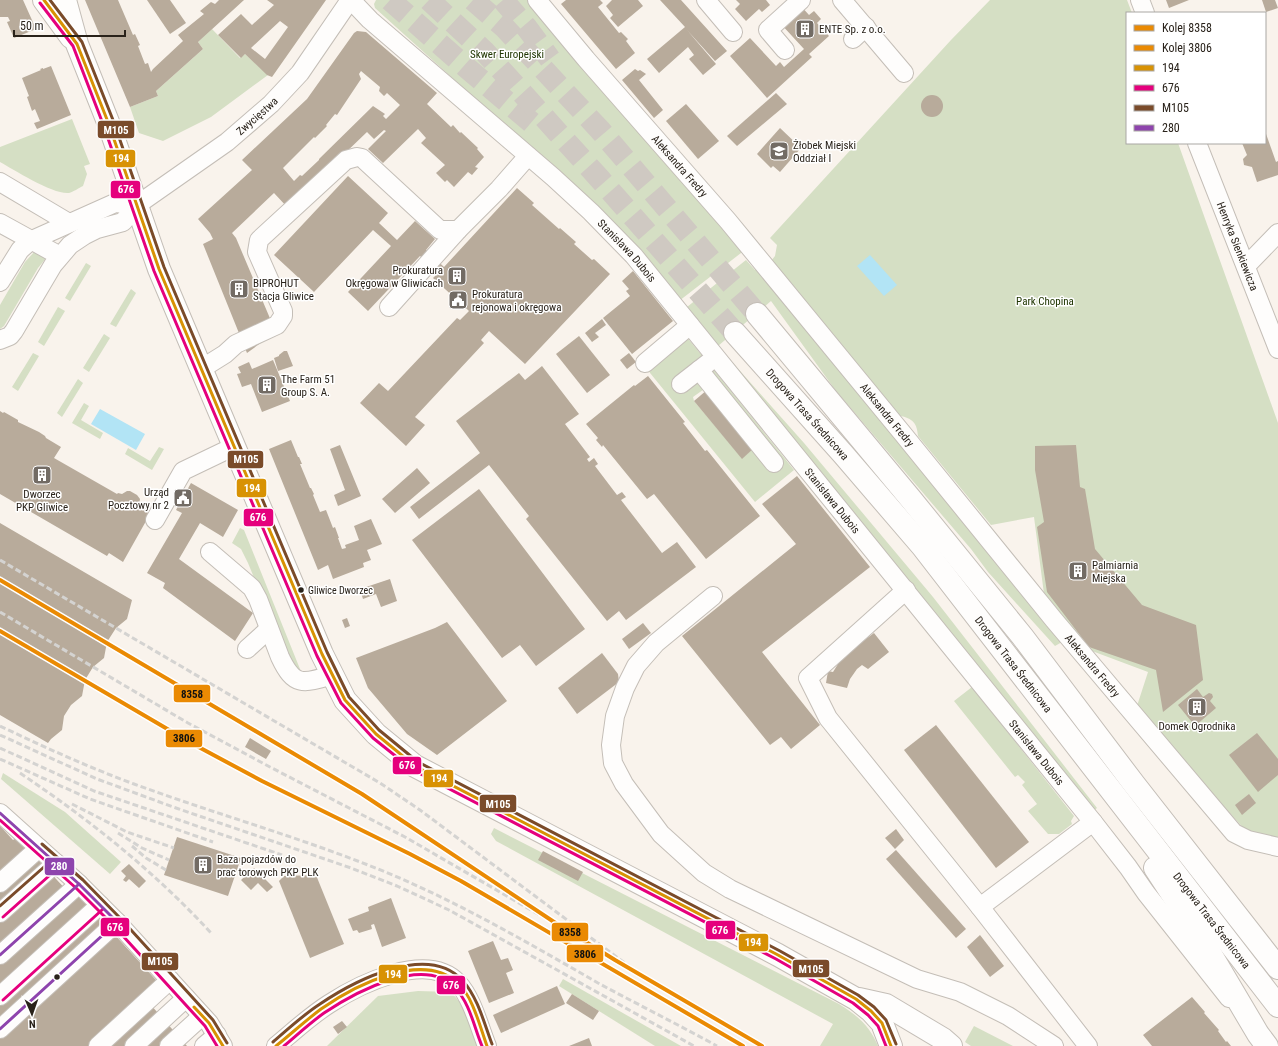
<svg xmlns="http://www.w3.org/2000/svg" width="1278" height="1046" viewBox="0 0 1278 1046" font-family="'Roboto Condensed',sans-serif">
  <rect width="100%" height="100%" fill="#f9f3ec"/>
  <g fill="#d5dfc4">
    <path d="M376,0H531L743,247L741,253L679,301L576,190L375,8L374,4Z"/>
    <path d="M990,0H1127L1132,13H1127V143H1178L1278,423V842L1246,831L1136,709L1148,672L1084,648L1044,594L1034,517L991,525L918,436C917,421 911,418 897,415L771,261L775,256L777,245L770,238L951,40Z"/>
    <path d="M212,29L240,58L245,54L268,75L211,117L163,141L139,133L130,107L158,96L156,91L203,49L198,42Z"/>
    <path d="M72,119L90,164L84,166L87,174L83,186C79,188 73,192 69,193C54,195 14,170 0,162V147Z"/>
    <path d="M36,250L47,257L38,268L4,326L0,329V305L25,262Z"/>
    <path d="M746,260L755,270L759,267L1062,642L1055,646L988,572L971,549L836,391L771,301L718,346L804,443L933,597L1097,808L1092,812L687,307Z"/>
    <path d="M86,263L91,266L70,301L65,298Z"/>
    <path d="M131,289L136,293L116,327L110,324Z"/>
    <path d="M58,307L65,311L44,346L38,342Z"/>
    <path d="M104,334L110,338L89,372L83,368Z"/>
    <path d="M685,335L704,358L696,382L702,383L707,387L693,397L694,401L742,458L754,448L711,372L713,369L794,470L755,502L646,368Z"/>
    <path d="M33,353L39,356L18,391L12,387Z"/>
    <path d="M78,379L83,383L62,417L57,413Z"/>
    <path d="M84,403L89,406L81,420L103,433L100,439L72,423Z"/>
    <path d="M159,447L164,449L152,470L125,454L128,448L150,461Z"/>
    <path d="M240,528L244,530L302,674L292,670L248,563L241,549L232,543Z"/>
    <path d="M972,687L1074,816L1071,821L1072,824L1059,834H1048L1028,811L1037,804L1022,785L1025,782L1018,775L1015,777L954,701Z"/>
    <path d="M3,773L65,812L121,862L110,874L1,779Z"/>
    <path d="M494,828L839,1004C858,1016 869,1025 878,1046H820L833,1024L496,841L491,834Z"/>
    <path d="M563,979L681,1046H655L559,986Z"/>
    <path d="M418,991L451,992L465,1008L479,1046H327L378,996Z"/>
    <path d="M974,1026L1013,1046H971L965,1042Z"/>
  </g>
  <g fill="#b2e4f5">
    <path d="M870,255L897,285L884,296L857,266Z"/>
    <path d="M100,409L145,434L136,450L91,424Z"/>
  </g>
  <g fill="#b8ab9b" fill-rule="evenodd">
    <path d="M0,0H23L36,29L14,38L7,22L10,21L8,17H0Z"/>
    <path d="M85,0H118L133,35L135,34L140,45L138,46L145,64L148,63L151,72L153,69L183,41L178,35L204,14L200,11L211,2L215,4L219,0H244L198,42L203,49L156,91L158,96L130,107Z"/>
    <path d="M147,0H170L186,23L170,34Z"/>
    <path d="M267,0H326L272,77L267,75L245,54L241,58L218,35L241,14L252,25L274,5ZM280,21L288,27L265,59L251,48Z"/>
    <path d="M566,0H600L603,3L598,7L619,33L621,32L628,39L626,41L635,53L616,69L561,4Z"/>
    <path d="M612,0H638L643,6L618,27L610,18L613,15L606,6Z"/>
    <path d="M660,0H681L727,51L715,61L687,30L716,64L703,75L689,59L694,55L688,47L659,73L647,59L685,27Z"/>
    <path d="M736,0H766L770,5L762,12L759,9L746,21L735,9L740,4Z"/>
    <path d="M1166,0H1189L1169,8Z"/>
    <path d="M1262,0H1275L1278,8L1266,12Z"/>
    <path d="M800,5L809,15L814,11L821,19L817,23L829,36L809,54L812,57L767,98L730,56L750,38L776,66L780,62L784,67L804,49L780,23Z"/>
    <path d="M357,31L366,32L437,93L427,104L451,127L453,125L460,133L461,132L478,148L477,149L484,157L475,167L478,168L472,175L468,172L454,187L447,180L445,182L436,173L445,165L421,143L426,138L418,129L383,163L368,149L386,131L384,130L374,139L367,132L288,208L274,193L232,233L236,238L277,335L262,342L247,353L203,244L213,239L210,233L198,219L252,170L242,160L307,99L354,33ZM361,71L380,87L379,91L384,96L387,93L400,105L386,119L383,116L385,114L373,106L319,159V160L302,176L300,175L294,181L283,168L314,137L315,138L327,126L326,125L335,114L337,115L361,79L359,74Z"/>
    <path d="M51,66L71,115L37,129L34,123L40,121L35,109L32,111L27,97L29,96L22,78L41,70L40,69L43,68V69Z"/>
    <path d="M635,69L638,71L640,70L646,74L639,80L663,110L654,118L622,80Z"/>
    <path d="M776,93L787,104L737,146L727,136Z"/>
    <circle cx="932" cy="106" r="11"/>
    <path d="M686,104L719,141L698,159L666,121Z"/>
    <path d="M780,128L801,148L780,172L773,166L771,168L757,154Z"/>
    <path d="M1265,131L1276,162L1278,161V175L1257,182L1252,167L1244,165L1243,159L1247,155L1242,143H1265Z"/>
    <path d="M348,176L388,213L379,223L397,240L415,221L435,239L426,250L444,267L517,188L534,203L532,205L559,229L560,228L576,242L574,244L592,260L594,259L610,274L525,364L489,331L481,340L484,343L415,417L425,425L406,446L360,403L379,383L388,391L457,318L460,320L469,311L433,278L438,273L420,256L368,311L348,292L391,246L373,230L314,292L274,255Z"/>
    <path d="M633,271L673,321L632,354L603,318L630,296L626,291L629,289L622,281Z"/>
    <path d="M602,319L606,325L595,333L599,337L592,342L585,333Z"/>
    <path d="M579,336L610,375L587,393L556,354Z"/>
    <path d="M284,351H287L293,366L278,371L274,358L279,356V355Z"/>
    <path d="M629,353L636,362L627,369L620,360Z"/>
    <path d="M273,360L290,401L262,412L251,384L242,387L237,374L241,373L238,367L249,362L252,369Z"/>
    <path d="M542,366L579,414L565,424L590,457L587,459L589,462L594,458L598,464L595,466L617,495L622,492L626,497L621,500L662,553L677,542L696,567L626,620L619,611L607,621L526,519L529,516L489,465L419,519L410,507L480,453L456,421L519,373L525,380Z"/>
    <path d="M648,376L685,422L683,423L705,451L707,450L760,516L706,559L654,494L647,499L603,445L602,447L596,440L598,438L586,424L634,385L635,386Z"/>
    <path d="M707,390L754,448L742,459L694,401Z"/>
    <path d="M0,411L3,413L4,412L18,420V422L39,432L45,436L46,438L61,447L54,458L117,494L118,493L122,494L127,491H130L137,495L140,499L139,504L145,508L146,509L145,511L150,514L123,562L109,553L107,556L0,494Z"/>
    <path d="M291,440L298,457H299L302,464H300L310,488H311L314,494L313,495L320,512L326,510L333,528L335,527L339,538H338L342,549L346,548L345,545L359,540L354,526L371,519L382,544L367,550L371,560L363,563L364,567L333,579L328,565L318,570L269,449Z"/>
    <path d="M340,445L361,496L338,506L334,495L345,490L330,449Z"/>
    <path d="M1076,445L1080,487L1085,489L1095,549L1142,605L1196,625L1203,680L1163,712L1156,670L1089,647L1047,592L1037,527L1044,522L1035,470V446Z"/>
    <path d="M417,468L430,483L395,513L382,499Z"/>
    <path d="M797,476L870,567L762,652L820,725L791,749L781,737L770,745L682,636L796,544L762,504Z"/>
    <path d="M191,483L238,510L223,537L200,523L179,559L253,613L235,641L163,588L165,583L147,573L182,513L176,510Z"/>
    <path d="M479,489L585,629L536,666L520,645L502,658L412,540Z"/>
    <path d="M0,523L132,600L127,619L116,628L107,642L104,658L93,667L85,680L82,696L71,705L64,716L62,730L51,739L48,743L0,715Z"/>
    <path d="M390,579L397,601L381,607L376,594L363,599L360,589Z"/>
    <path d="M347,618L350,626L345,628L342,620Z"/>
    <path d="M447,622L507,701L437,755L407,734L368,688L356,658L435,628Z"/>
    <path d="M643,623L651,633L629,649L622,639Z"/>
    <path d="M874,633L889,652L868,669L862,665L857,669L850,679L847,688L826,683L828,671L833,672L843,656Z"/>
    <path d="M602,653L618,674L619,682L577,714L558,688Z"/>
    <path d="M1197,689L1203,697L1209,693L1212,694L1213,697L1210,701L1216,708L1195,726L1178,705Z"/>
    <path d="M936,725L1029,842L996,868L904,750Z"/>
    <path d="M1257,733L1278,759V775L1258,792L1229,755Z"/>
    <path d="M250,738L271,751L266,759L245,747Z"/>
    <path d="M1249,794L1256,803L1242,815L1235,805Z"/>
    <path d="M0,826L13,840L17,837L70,894L74,890L165,990L150,1004L187,1046H0Z"/>
    <path d="M896,829L904,840L895,849L885,838Z"/>
    <path d="M177,837L241,858L228,896L164,875Z"/>
    <path d="M896,850L966,929L956,938L886,859Z"/>
    <path d="M543,851L583,872L578,881L538,860Z"/>
    <path d="M129,864L146,881L139,888L129,879L126,882L123,880L126,876L121,871Z"/>
    <path d="M254,868L273,887L267,892L258,883L251,890L241,880Z"/>
    <path d="M316,875L344,944L310,958L279,881L284,876Z"/>
    <path d="M391,898L406,938L382,947L374,924L371,925L372,929L359,933L357,930L353,931L348,919L369,911L368,907Z"/>
    <path d="M980,935L1004,966L990,977L967,947Z"/>
    <path d="M493,941L501,960L508,958L513,970L506,973L514,993L489,1003L468,951Z"/>
    <path d="M557,986L565,1004L501,1033L493,1015Z"/>
    <path d="M572,994L599,1011L593,1020L566,1003Z"/>
    <path d="M1192,997L1205,1012L1204,1013L1219,1030L1218,1031L1226,1042L1227,1041L1231,1046H1152L1143,1035Z"/>
    <path d="M342,1021L347,1027L338,1034L333,1027Z"/>
    <path d="M589,1038L592,1046H569Z"/>
  </g>
  <g fill="none" stroke-linecap="round" stroke-linejoin="round">
    <g stroke="#cfc9c2" stroke-width="22" stroke-dasharray="22 11" stroke-linecap="butt">
      <path d="M390,0L467,68L538,128"/>
      <path d="M429,0L484,51L599,178L735,333"/>
      <path d="M473,0L505,28L600,130L757,314"/>
      <path d="M503,0L527,28L550,59"/>
    </g>
    <g stroke="#c4beb7" stroke-width="20">
      <g id="minor">
        <path id="s1" d="M351,0L370,20L553,177L591,212L634,256L1093,822L1128,867L1146,893L1229,998"/>
        <path id="s2" d="M537,0L586,59L728,221L903,434L1054,620L1234,833L1248,840L1278,847"/>
        <path d="M706,0L733,32"/>
        <path d="M842,0L904,73"/>
        <path d="M1140,0L1145,13"/>
        <path d="M853,39L866,27"/>
        <path d="M785,50L768,30L801,0"/>
        <path id="s3" d="M1197,143L1278,349"/>
        <path d="M0,182L69,223"/>
        <path d="M0,223L60,256"/>
        <path d="M1246,266L1278,233"/>
        <path d="M0,282L20,250L30,241L115,203L137,205"/>
        <path d="M389,307L458,230"/>
        <path id="s4" d="M0,340L10,336L14,331L53,265L70,245L85,235L97,229L123,222L137,205L227,142L271,104L300,73L350,0"/>
        <path d="M645,363L690,325"/>
        <path d="M201,369L225,354L236,344L277,325L283,316V311L257,252L259,240L346,160L357,157L362,158L440,230H458L499,189L528,156"/>
        <path d="M699,370L774,463"/>
        <path d="M681,384L708,363"/>
        <path d="M155,520L183,471L233,447"/>
        <path d="M210,552L252,588L258,599L280,657C294,687 303,684 332,675"/>
        <path d="M906,590L808,678L828,718L980,907L1088,1046"/>
        <path d="M713,596L656,643L636,666L625,688L615,716L611,745L613,763L624,784L661,834L704,873L730,889L917,979L960,992L1008,1016L1054,1046"/>
        <path d="M247,649L269,629"/>
        <path d="M0,813L79,884L117,922L209,1023L223,1046"/>
        <path d="M0,883L39,848"/>
        <path d="M980,907L1093,822"/>
        <path d="M0,913L56,863"/>
        <path d="M0,955L79,884"/>
        <path d="M0,996L100,905"/>
        <path d="M0,1029L117,922"/>
        <path d="M98,1046L170,980"/>
        <path d="M134,1046L186,998"/>
        <path d="M169,1046L202,1016"/>
        <path d="M204,1046L217,1035"/>
        <path d="M276,1046C293,1032 310,1016 329,1004C358,985 427,950 458,983C472,998 479,1026 487,1046"/>
      </g>
    </g>
    <g stroke="#c4beb7" stroke-width="24">
      <g id="major">
        <path d="M44,0L71,37"/>
        <path d="M65,0L77,44L108,122L159,269L322,654L345,700L376,734L415,766L778,955L856,999L871,1011L882,1023L891,1046"/>
        <path d="M757,314L910,498L1022,636L1134,784L1278,968"/>
        <path id="s5" d="M735,333L843,454L922,546L1278,1006"/>
        <path d="M1155,868L1206,946L1258,1034L1267,1046"/>
        <path d="M859,999L886,1005L943,1039L951,1046"/>
      </g>
    </g>
    <use href="#minor" stroke="#fefdfc" stroke-width="18"/>
    <use href="#major" stroke="#fefdfc" stroke-width="22"/>
    <g stroke="#d4d3d1" stroke-width="3" stroke-dasharray="6 3" stroke-linecap="butt">
      <path d="M0,560L380,783L420,810L634,970"/>
      <path d="M0,612L188,723L270,767L405,837L581,939"/>
      <path d="M0,726C44,747 88,767 134,784C221,816 310,840 395,876C465,906 532,945 598,983C637,1004 677,1024 717,1046"/>
      <path d="M0,735L97,779L176,808L351,868L397,886L449,910L694,1046"/>
      <path d="M0,748L94,791L282,855"/>
      <path d="M0,759L90,799L213,842"/>
      <path d="M20,773C91,821 154,871 212,934"/>
      <path d="M72,804L127,832L174,848"/>
      <path d="M118,833L142,848L169,860"/>
      <path d="M132,846L146,858L166,870"/>
    </g>
    <g stroke="#fff" stroke-width="6">
      <g id="bus-1">
        <path d="M44,0L77,44L108,122L159,269L322,654L345,700L376,734L415,766L778,955L856,999L871,1011L882,1023L891,1046"/>
        <path d="M194,1007L209,1023L223,1046"/>
        <path d="M276,1046C291,1034 305,1021 321,1009C354,986 422,950 458,983C473,997 480,1027 487,1046"/>
      </g>
    </g>
    <g stroke="#fff" stroke-width="6">
      <g id="bus-2">
        <path d="M40,3L73,46L103,124L154,271L317,656L341,703L373,738L413,770L776,959L853,1003L868,1015L878,1026L886,1046"/>
        <path d="M0,820L76,888L113,925L205,1026L217,1046"/>
        <path d="M3,917L59,867"/>
        <path d="M3,1000L103,909"/>
        <path d="M284,1046C297,1035 310,1023 324,1013C354,993 424,954 455,988C470,1003 474,1027 482,1046"/>
      </g>
    </g>
    <g stroke="#fff" stroke-width="6">
      <g id="bus-3">
        <path d="M50,0L82,42L113,120L164,267L327,652L349,697L379,730L418,762L780,951L858,995L874,1007L886,1020L896,1044"/>
        <path d="M42,844L83,880L121,919L213,1020L227,1043"/>
        <path d="M0,906L53,859"/>
        <path d="M273,1042C288,1029 303,1015 320,1004C354,981 428,942 463,981C478,998 484,1023 492,1044"/>
      </g>
    </g>
    <g stroke="#fff" stroke-width="6">
      <g id="bus-4">
        <path d="M0,813L79,884L117,922"/>
        <path d="M0,955L79,884"/>
        <path d="M0,1029L117,922"/>
      </g>
    </g>
    <use href="#bus-1" stroke="#d89204" stroke-width="3"/>
    <use href="#bus-2" stroke="#e5007d" stroke-width="3"/>
    <use href="#bus-3" stroke="#7a4b2a" stroke-width="3"/>
    <use href="#bus-4" stroke="#8e44ad" stroke-width="3"/>
    <g stroke="#fff" stroke-width="7">
      <path id="rail-1" d="M0,580L362,794L557,924L615,960L762,1046"/>
    </g>
    <g stroke="#fff" stroke-width="7">
      <path id="rail-2" d="M0,631L193,744L262,781L410,854L461,881L743,1046"/>
    </g>
    <use href="#rail-1" stroke="#ea8a03" stroke-width="4"/>
    <use href="#rail-2" stroke="#ea8a03" stroke-width="4"/>
  </g>
  <defs>
    <g id="building-square" transform="scale(1)"><rect x="-9" y="-9" width="18" height="18" rx="4" fill="#726b64" stroke="#fff"/><path d="M-4-6H4V6H1V3H-1V6H-4ZM-2.5-4.3h1.7v1.8h-1.7ZM.8-4.3h1.7v1.8H.8ZM-2.5-1h1.7V.8h-1.7ZM.8-1h1.7V.8H.8Z" fill="#fff"/></g>
    <g id="school-square" transform="scale(1)"><rect x="-9" y="-9" width="18" height="18" rx="4" fill="#726b64" stroke="#fff"/><path d="M0-5L7-2L0 1L-7-2ZM-4 1L0 2.5L4 1V4Q0 6-4 4Z" fill="#fff"/></g>
    <g id="civic-square" transform="scale(1)"><rect x="-9" y="-9" width="18" height="18" rx="4" fill="#726b64" stroke="#fff"/><path d="M-.6-6.5H3V-4.5H.6V-3L4-1V1h2V6H-6V1h2V-1L-.6-3ZM-1.2 2.5V6h2.4V2.5Z" fill="#fff"/></g>
  </defs>
  <g fill-rule="evenodd">
    <use href="#building-square" x="805" y="29"/>
    <use href="#school-square" x="779" y="151"/>
    <use href="#building-square" x="457" y="276"/>
    <use href="#building-square" x="239" y="289"/>
    <use href="#civic-square" x="458" y="300"/>
    <use href="#building-square" x="267" y="385"/>
    <use href="#building-square" x="42" y="475"/>
    <use href="#civic-square" x="183" y="498"/>
    <use href="#building-square" x="1078" y="571"/>
    <use href="#building-square" x="1197" y="707"/>
    <use href="#building-square" x="203" y="865"/>
  </g>
  <g fill="#29221a" stroke="#fff" stroke-width="1.5">
    <circle cx="301" cy="590" r="3.5"/>
    <circle cx="57" cy="977" r="3.5"/>
  </g>
  <g text-anchor="middle" stroke-width="3" stroke-linejoin="round" paint-order="stroke">
    <g font-size="10" fill="#29221a" stroke="#fff" text-anchor="start">
      <text x="308" y="594">Gliwice Dworzec</text>
    </g>
    <g font-size="11" fill="#29221a" stroke="#fff" text-anchor="start">
      <text x="819" y="33">ENTE Sp. z o.o.</text>
      <text x="793" y="149">Żłobek Miejski<tspan x="793" dy="13">Oddział I</tspan></text>
      <text x="443" y="274" text-anchor="end">Prokuratura<tspan x="443" dy="13">Okręgowa w Gliwicach</tspan></text>
      <text x="253" y="287">BIPROHUT<tspan x="253" dy="13">Stacja Gliwice</tspan></text>
      <text x="472" y="298">Prokuratura<tspan x="472" dy="13">rejonowa i okręgowa</tspan></text>
      <text x="281" y="383">The Farm 51<tspan x="281" dy="13">Group S. A.</tspan></text>
      <text x="169" y="496" text-anchor="end">Urząd<tspan x="169" dy="13">Pocztowy nr 2</tspan></text>
      <text x="42" y="498" text-anchor="middle">Dworzec<tspan x="42" dy="13">PKP Gliwice</tspan></text>
      <text x="1092" y="569">Palmiarnia<tspan x="1092" dy="13">Miejska</tspan></text>
      <text x="1197" y="730" text-anchor="middle">Domek Ogrodnika</text>
      <text x="217" y="863">Baza pojazdów do<tspan x="217" dy="13">prac torowych PKP PLK</tspan></text>
    </g>
    <g font-size="11" fill="#203602" stroke="#fff">
      <text x="507" y="58">Skwer Europejski</text>
      <text x="1045" y="305">Park Chopina</text>
    </g>
    <g font-size="11" fill="#29221a" stroke="#fff">
      <text dy="4" stroke="none"><textPath href="#s4" startOffset="350">Zwycięstwa</textPath></text>
      <text dy="4" stroke="none"><textPath href="#s2" startOffset="219">Aleksandra Fredry</textPath></text>
      <text dy="4" stroke="none"><textPath href="#s3" startOffset="111">Henryka Sienkiewicza</textPath></text>
      <text dy="4" stroke="none"><textPath href="#s1" startOffset="373">Stanisława Dubois</textPath></text>
      <text dy="4" stroke="none"><textPath href="#s5" startOffset="109">Drogowa Trasa Średnicowa</textPath></text>
      <text dy="4" stroke="none"><textPath href="#s2" startOffset="543">Aleksandra Fredry</textPath></text>
      <text dy="4" stroke="none"><textPath href="#s1" startOffset="697">Stanisława Dubois</textPath></text>
      <text dy="4" stroke="none"><textPath href="#s5" startOffset="433">Drogowa Trasa Średnicowa</textPath></text>
      <text dy="4" stroke="none"><textPath href="#s2" startOffset="867">Aleksandra Fredry</textPath></text>
      <text dy="4" stroke="none"><textPath href="#s1" startOffset="1021">Stanisława Dubois</textPath></text>
      <text dy="4" stroke="none"><textPath href="#s5" startOffset="757">Drogowa Trasa Średnicowa</textPath></text>
    </g>
  </g>
  <g stroke="#fff" stroke-width="1.5">
    <rect x="97" y="120" width="38" height="19" rx="4" fill="#7a4b2a"/>
    <rect x="105" y="149" width="31" height="19" rx="4" fill="#d89204"/>
    <rect x="110" y="180" width="31" height="19" rx="4" fill="#e5007d"/>
    <rect x="227" y="450" width="37" height="19" rx="4" fill="#7a4b2a"/>
    <rect x="236" y="478" width="31" height="20" rx="4" fill="#d89204"/>
    <rect x="243" y="508" width="31" height="19" rx="4" fill="#e5007d"/>
    <rect x="173" y="684" width="38" height="19" rx="4" fill="#ea8a03"/>
    <rect x="165" y="729" width="38" height="19" rx="4" fill="#ea8a03"/>
    <rect x="392" y="756" width="30" height="19" rx="4" fill="#e5007d"/>
    <rect x="423" y="769" width="31" height="19" rx="4" fill="#d89204"/>
    <rect x="479" y="794" width="38" height="19" rx="4" fill="#7a4b2a"/>
    <rect x="44" y="857" width="31" height="19" rx="4" fill="#8e44ad"/>
    <rect x="100" y="917" width="30" height="20" rx="4" fill="#e5007d"/>
    <rect x="705" y="920" width="31" height="20" rx="4" fill="#e5007d"/>
    <rect x="551" y="922" width="38" height="20" rx="4" fill="#ea8a03"/>
    <rect x="738" y="933" width="31" height="19" rx="4" fill="#d89204"/>
    <rect x="566" y="944" width="38" height="19" rx="4" fill="#ea8a03"/>
    <rect x="141" y="952" width="38" height="19" rx="4" fill="#7a4b2a"/>
    <rect x="792" y="959" width="38" height="19" rx="4" fill="#7a4b2a"/>
    <rect x="378" y="964" width="30" height="20" rx="4" fill="#d89204"/>
    <rect x="436" y="975" width="30" height="20" rx="4" fill="#e5007d"/>
  </g>
  <g font-size="11" text-anchor="middle" font-weight="bold" fill="#fff">
    <text x="116" y="134">M105</text>
    <text x="121" y="162">194</text>
    <text x="126" y="193">676</text>
    <text x="246" y="463">M105</text>
    <text x="252" y="492">194</text>
    <text x="258" y="521">676</text>
    <text x="407" y="769">676</text>
    <text x="439" y="782">194</text>
    <text x="498" y="808">M105</text>
    <text x="59" y="870">280</text>
    <text x="115" y="931">676</text>
    <text x="720" y="934">676</text>
    <text x="753" y="946">194</text>
    <text x="160" y="965">M105</text>
    <text x="811" y="973">M105</text>
    <text x="393" y="978">194</text>
    <text x="451" y="989">676</text>
  </g>
  <g font-size="11" text-anchor="middle" font-weight="bold" fill="#111">
    <text x="192" y="698">8358</text>
    <text x="184" y="742">3806</text>
    <text x="570" y="936">8358</text>
    <text x="585" y="958">3806</text>
  </g>
  <rect x="1126" y="12" width="140" height="132" fill="#ffffff" stroke="#a9a7a3"/>
  <rect x="1134" y="25" width="20" height="6" fill="#ea8a03" stroke="#a9a7a3"/>
  <text x="1162" y="32" font-size="12" fill="#29221a">Kolej 8358</text>
  <rect x="1134" y="45" width="20" height="6" fill="#ea8a03" stroke="#a9a7a3"/>
  <text x="1162" y="52" font-size="12" fill="#29221a">Kolej 3806</text>
  <rect x="1134" y="65" width="20" height="6" fill="#d89204" stroke="#a9a7a3"/>
  <text x="1162" y="72" font-size="12" fill="#29221a">194</text>
  <rect x="1134" y="85" width="20" height="6" fill="#e5007d" stroke="#a9a7a3"/>
  <text x="1162" y="92" font-size="12" fill="#29221a">676</text>
  <rect x="1134" y="105" width="20" height="6" fill="#7a4b2a" stroke="#a9a7a3"/>
  <text x="1162" y="112" font-size="12" fill="#29221a">M105</text>
  <rect x="1134" y="125" width="20" height="6" fill="#8e44ad" stroke="#a9a7a3"/>
  <text x="1162" y="132" font-size="12" fill="#29221a">280</text>
  <g transform="translate(32 1014) rotate(178)" stroke="#ffffff" stroke-width="3" paint-order="stroke">
  <path d="M0-3L7 15L0 10L-7 15Z" fill="#29221a"/>
  <text y="-6" font-size="11" font-weight="bold" text-anchor="middle" fill="#29221a">N</text>
  </g>
  <path d="M14 30v6h111v-6" fill="none" stroke="#29221a" stroke-width="2"/>
  <text x="20" y="30" font-size="12" fill="#29221a" stroke="#ffffff" stroke-width="3" paint-order="stroke">50 m</text>
</svg>
